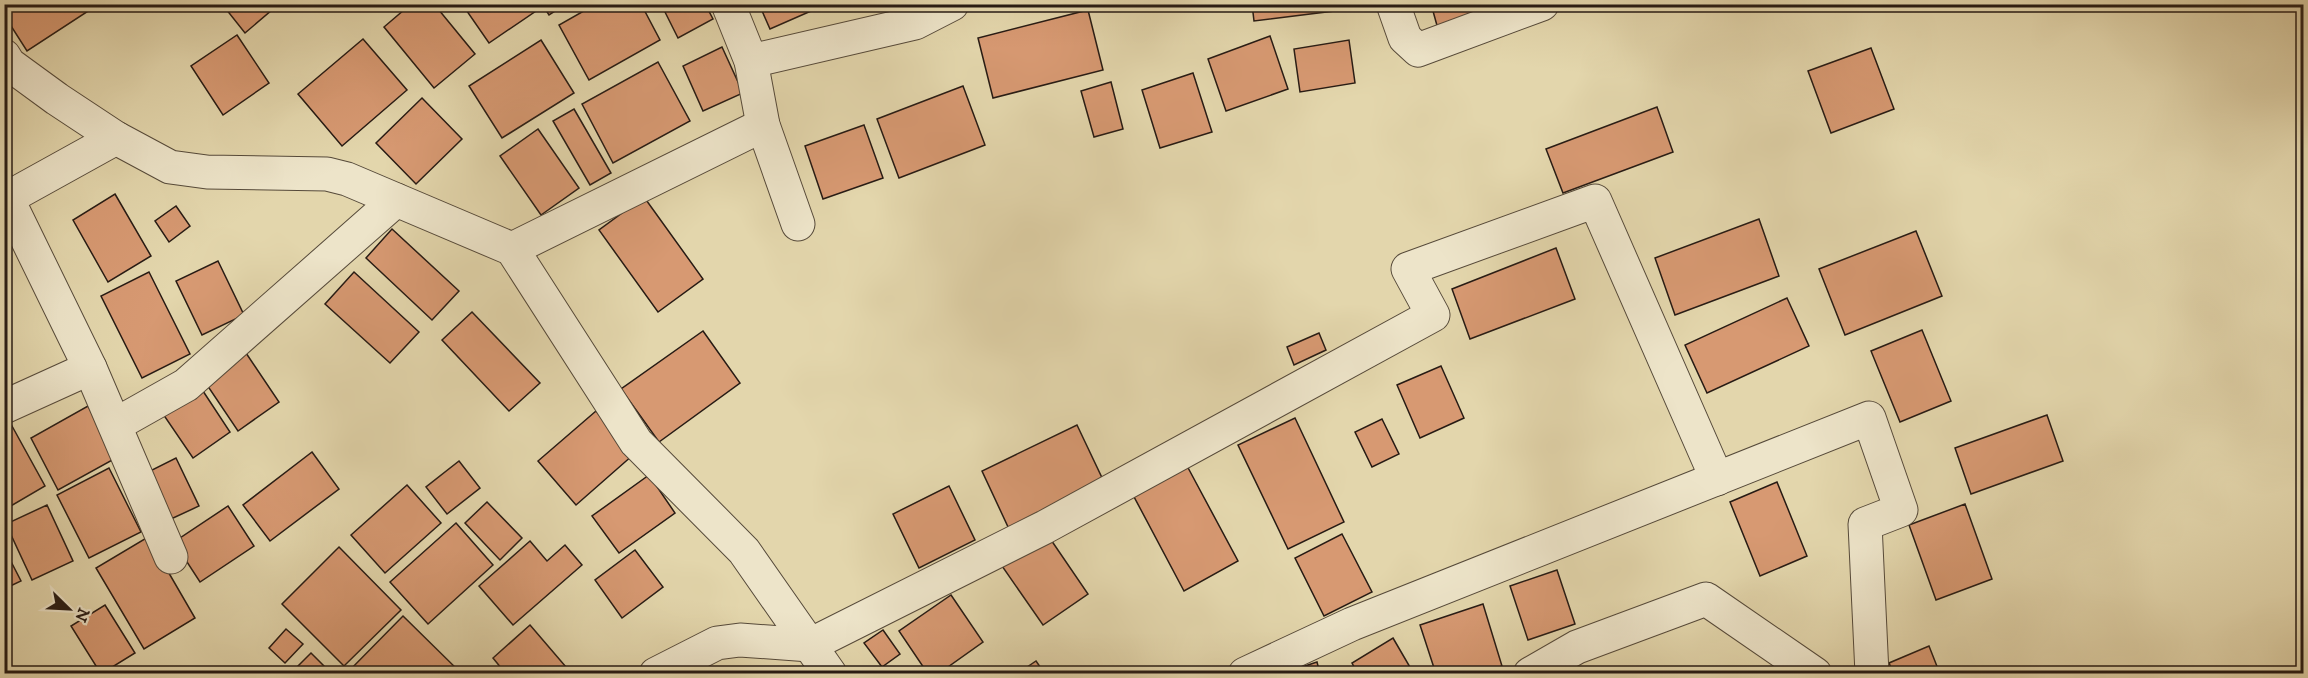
<svg xmlns="http://www.w3.org/2000/svg" width="2308" height="678" viewBox="0 0 2308 678" font-family="'IM FELL DW Pica',serif">
  <rect width="100%" height="100%" fill="#e3d6ac"/>
  <filter id="stains"><feTurbulence type="fractalNoise" baseFrequency=".00333" numOctaves="4"/><feColorMatrix values="0 0 0 0 .2 0 0 0 0 .09 0 0 0 0 .02 0 0 0 .5 -.17"/></filter>
  <radialGradient id="worn" r=".72"><stop offset=".6" stop-color="#630" stop-opacity="0"/><stop offset="1" stop-color="#630" stop-opacity=".3"/></radialGradient>
  <g fill="#d79972" stroke="#271b14" stroke-width="1.5">
    <path d="M4,4H99L27,51L4,15Z"/>
    <path d="M222,4H279L245,33Z"/>
    <path d="M411,4H434L475,54L434,88L384,27Z"/>
    <path d="M462,4H532L536,11L489,43Z"/>
    <path d="M542,4H566L549,15Z"/>
    <path d="M596,4H641L660,40L589,80L559,25Z"/>
    <path d="M661,4H705L713,19L678,38Z"/>
    <path d="M759,4H827L770,29Z"/>
    <path d="M1252,4H1334V11L1254,21Z"/>
    <path d="M1431,4H1518L1438,29Z"/>
    <path d="M1808,4H1851L1809,11Z"/>
    <path d="M1088,10L1103,70L993,98L978,38Z"/>
    <path d="M237,35L269,83L223,115L191,66Z"/>
    <path d="M1270,36L1288,89L1226,111L1208,59Z"/>
    <path d="M363,39L407,90L342,146L298,94Z"/>
    <path d="M541,40L574,93L502,138L469,86Z"/>
    <path d="M1349,40L1355,83L1300,92L1294,49Z"/>
    <path d="M722,47L743,93L703,111L683,66Z"/>
    <path d="M1871,48L1894,109L1831,133L1808,71Z"/>
    <path d="M658,62L690,121L613,163L582,104Z"/>
    <path d="M1193,73L1212,132L1160,148L1142,90Z"/>
    <path d="M1111,82L1123,129L1094,137L1081,91Z"/>
    <path d="M963,86L985,145L899,178L877,119Z"/>
    <path d="M422,98L462,139L416,184L376,143Z"/>
    <path d="M1657,107L1673,152L1563,193L1546,149Z"/>
    <path d="M574,109L611,173L590,185L553,121Z"/>
    <path d="M864,125L883,178L823,199L805,146Z"/>
    <path d="M538,129L579,188L541,215L500,156Z"/>
    <path d="M115,194L151,256L108,282L73,220Z"/>
    <path d="M644,197L703,279L658,312L599,230Z"/>
    <path d="M176,206L190,226L169,242L155,221Z"/>
    <path d="M1759,219L1779,276L1675,315L1655,258Z"/>
    <path d="M392,229L459,291L432,320L366,258Z"/>
    <path d="M1916,231L1942,296L1845,335L1819,269Z"/>
    <path d="M1556,248L1575,299L1470,339L1452,289Z"/>
    <path d="M218,261L244,315L202,335L176,281Z"/>
    <path d="M149,272L190,354L142,378L101,296Z"/>
    <path d="M354,272L419,332L390,363L325,304Z"/>
    <path d="M1787,298L1809,346L1707,393L1685,345Z"/>
    <path d="M472,312L540,383L509,411L442,340Z"/>
    <path d="M1922,330L1951,401L1900,422L1871,351Z"/>
    <path d="M703,331L740,383L659,442L621,389Z"/>
    <path d="M1319,333L1326,350L1294,365L1287,347Z"/>
    <path d="M246,353L279,402L238,431L205,382Z"/>
    <path d="M1441,366L1464,418L1420,438L1397,385Z"/>
    <path d="M201,388L230,432L193,458L163,414Z"/>
    <path d="M88,406L116,458L58,490L31,438Z"/>
    <path d="M596,411L633,455L576,505L538,461Z"/>
    <path d="M2047,415L2063,461L1971,494L1955,448Z"/>
    <path d="M1295,418L1344,522L1288,549L1238,445Z"/>
    <path d="M1382,419L1399,454L1372,467L1355,432Z"/>
    <path d="M1077,425L1104,482L1009,529L982,471Z"/>
    <path d="M12,426L45,486L4,510V430Z"/>
    <path d="M312,452L339,489L270,541L243,505Z"/>
    <path d="M176,458L199,506L171,519L148,472Z"/>
    <path d="M459,461L480,488L447,514L426,487Z"/>
    <path d="M1186,464L1238,561L1184,591L1132,493Z"/>
    <path d="M109,468L141,532L89,558L57,495Z"/>
    <path d="M649,475L675,513L619,553L592,516Z"/>
    <path d="M1777,482L1807,556L1760,576L1730,502Z"/>
    <path d="M407,485L441,523L385,573L351,535Z"/>
    <path d="M949,486L975,540L919,568L893,514Z"/>
    <path d="M487,502L522,538L500,560L465,523Z"/>
    <path d="M1965,504L1992,579L1936,600L1909,525Z"/>
    <path d="M47,505L73,561L32,580L6,524Z"/>
    <path d="M228,506L254,546L200,582L174,542Z"/>
    <path d="M456,523L493,565L428,624L390,582Z"/>
    <path d="M1047,534L1088,594L1043,625L1002,566Z"/>
    <path d="M1342,534L1372,592L1324,616L1295,558Z"/>
    <path d="M148,537L195,618L144,649L96,568Z"/>
    <path d="M530,541L547,561L565,545L582,565L513,625L479,586Z"/>
    <path d="M339,547L401,610L344,666L282,604Z"/>
    <path d="M4,548L21,581L4,589Z"/>
    <path d="M635,550L663,587L622,618L595,580Z"/>
    <path d="M1557,570L1575,624L1528,640L1510,586Z"/>
    <path d="M951,595L983,642L938,674H928L899,631Z"/>
    <path d="M1483,604L1502,666L1478,674H1436L1420,625Z"/>
    <path d="M105,605L135,653L101,674L71,626Z"/>
    <path d="M403,616L461,673V674H346Z"/>
    <path d="M530,625L572,674H506L493,658Z"/>
    <path d="M286,629L303,644L285,663L269,648Z"/>
    <path d="M883,630L900,654L882,667L864,643Z"/>
    <path d="M1393,638L1414,674H1358L1352,663Z"/>
    <path d="M1929,646L1940,674H1894L1889,663Z"/>
    <path d="M311,653L332,674H290Z"/>
    <path d="M1036,661L1045,674H1017Z"/>
    <path d="M1317,662L1320,674H1281Z"/>
  </g>
  <g fill="none" stroke-linecap="round" stroke-linejoin="round">
    <g stroke="#564a3a" stroke-width="35">
      <g id="street">
        <path d="M728,4L751,61L763,125L798,224"/>
        <path d="M1393,4L1405,38L1418,50L1542,4"/>
        <path d="M4,56L9,64L57,99L116,138L170,167L207,172L327,174L347,179L512,249L636,442L744,551L830,674"/>
        <path d="M751,61L915,23L952,4"/>
        <path d="M7,198L90,368L171,557"/>
        <path d="M4,200L116,138"/>
        <path d="M512,249L763,125"/>
        <path d="M4,407L90,368"/>
        <path d="M115,425L186,385L396,200"/>
        <path d="M656,674L717,643L740,640L810,645L1045,527L1433,315L1408,269L1595,201L1717,479"/>
        <path d="M1245,674L1352,624L1869,418L1901,510L1865,524L1872,674"/>
        <path d="M1530,674L1577,647L1706,599L1815,674"/>
      </g>
    </g>
    <use href="#street" stroke="#ede4c9" stroke-width="33"/>
  </g>
  <rect width="2308" height="678" fill="none" stroke="#e3d6ac" stroke-width="24"/>
  <rect x="6" y="6" width="2296" height="666" fill="none" stroke="#271b14" stroke-width="3"/>
  <rect x="12" y="12" width="2284" height="654" fill="none" stroke="#271b14" stroke-width="1.5"/>
  <g transform="translate(69 609) rotate(114)" stroke="#ede4c9" stroke-width="4.5" paint-order="stroke">
  <path d="M0-4.5L10 22L0 15L-10 22Z" fill="#271b14"/>
  <text y="-9" font-size="16" font-weight="bold" text-anchor="middle" fill="#271b14">N</text>
  </g>
  <rect width="100%" height="100%" filter="url(#stains)"/>
  <rect width="100%" height="100%" fill="url(#worn)"/>
</svg>
